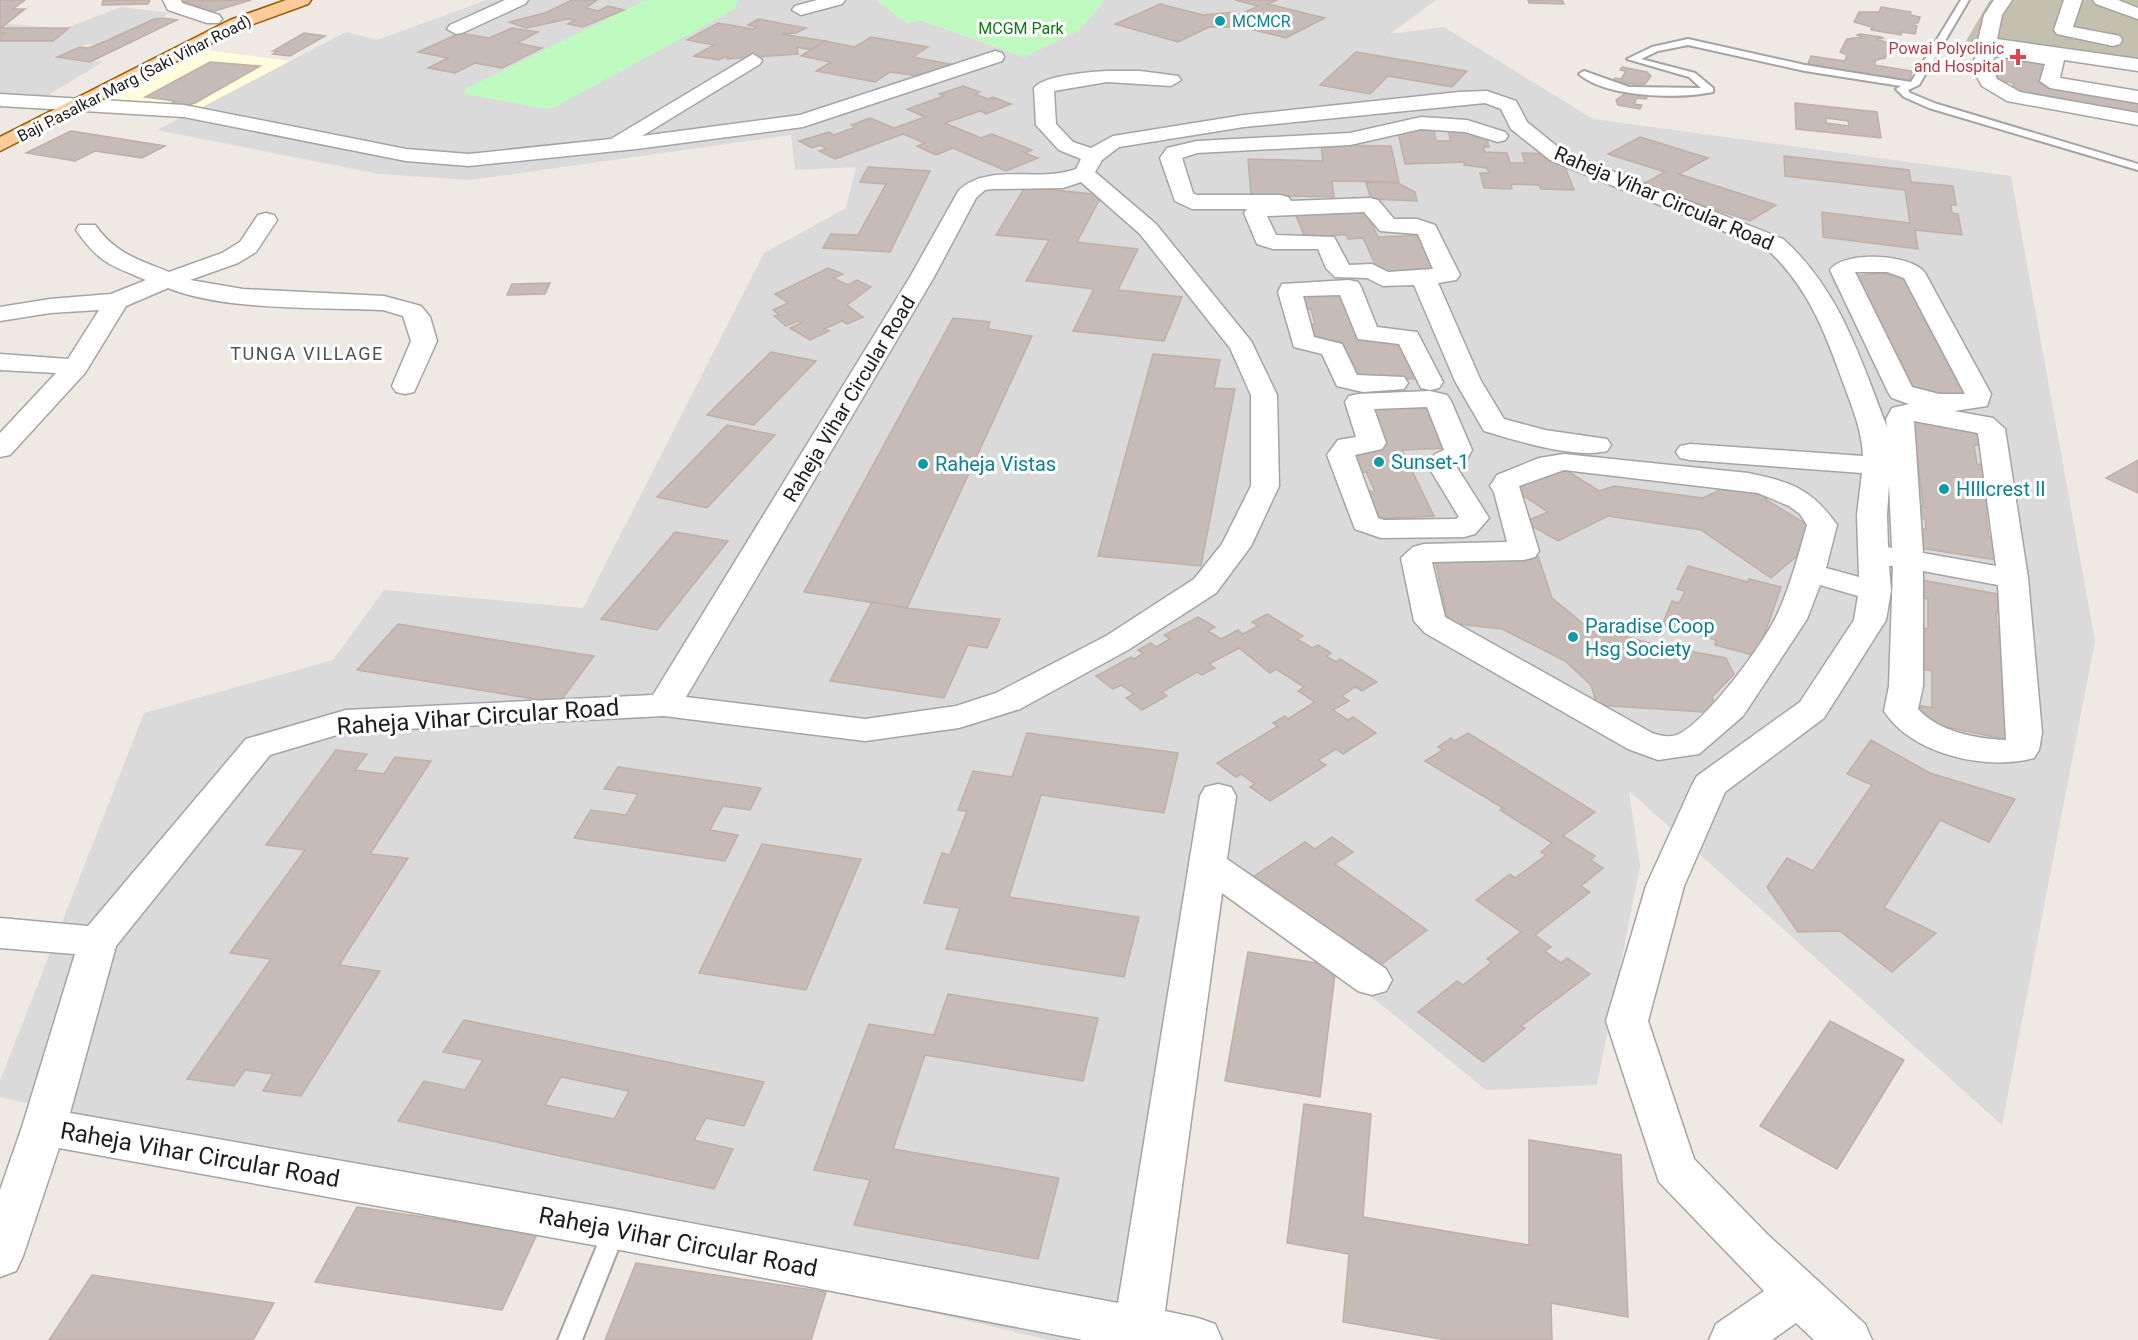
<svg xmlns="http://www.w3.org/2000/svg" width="2138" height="1340" viewBox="0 0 2138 1340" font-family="Roboto,sans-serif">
  <rect width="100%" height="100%" fill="#eee9e2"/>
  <g fill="#dbdada">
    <path d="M487,0H876L907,23L920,20L1024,57L1079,30L1105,0H1436L1390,34L1444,27L1593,119L2011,176L2095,641L2002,1125L1629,791L1640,866L1597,1085L1486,1090L1351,980L1225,894L1123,1340H1050L0,1097V1081L144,713L333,660L384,590L583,608L764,253L846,208L856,167L795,170L791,135L470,180L379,174L157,130L346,32L377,40Z"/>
    <path d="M121,7L170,13L103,44H88L56,56L103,62L30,106H0V23L64,29Z"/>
  </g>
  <path fill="#fffddb" d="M208,50L290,61L189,114L110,99Z"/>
  <path fill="#c3c1ae" d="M1990,0H2138V68L1966,41Z"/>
  <g fill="#bef9bf">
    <path d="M645,0H738L735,8L723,16L555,107L546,109L465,94V89Z"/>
    <path d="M876,0H1105L1079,30L1024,57L920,20L907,23Z"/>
  </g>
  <g fill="#c6bbb6" stroke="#c0afa5" stroke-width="1.5" fill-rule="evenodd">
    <path d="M0,0H25L13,9H25L1,28H69L53,41H0V35L7,33H0Z"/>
    <path d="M103,0H150L148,4L102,5Z"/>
    <path d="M251,0L205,14L190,9L199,6L181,1Z"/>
    <path d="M572,0H597L586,8L598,11L608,6L624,10L583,27L568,24L575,20L568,19L526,28L509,22L545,13Z"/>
    <path d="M1235,0H1277L1268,4L1325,18L1286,38L1243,27H1209L1178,42L1115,24L1160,4L1203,15L1235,12L1239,15L1258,6Z"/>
    <path d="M1528,0H1562L1564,4L1529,3Z"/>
    <path d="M1881,7L1911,12L1910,15L1920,17L1918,23H1915L1914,25L1917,26L1915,34L1902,32L1901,35L1871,30L1872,27L1854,22L1859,12H1879Z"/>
    <path d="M163,18L177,20L90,62L57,57L80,47L88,48L106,41L154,19Z"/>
    <path d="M758,19L806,28L796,33L781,34L825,41L811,50L797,47L798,54L727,59V56L719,60L694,56L714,45L687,40L718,23L753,29L757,27L748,25Z"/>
    <path d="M512,28L538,32L517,43L542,48L502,68L475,63L455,73L428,68L448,58L418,52L460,33L489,38Z"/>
    <path d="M304,33L325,36L290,56L273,54L278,51H273Z"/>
    <path d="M1860,34L1881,37L1883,38L1876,39L1892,44L1885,58L1876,60L1874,65L1912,71L1910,81L1807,66L1811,56L1845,61L1847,55L1840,52L1847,39L1863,37L1857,35Z"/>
    <path d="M871,37L928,47L913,57L950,64L925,77L890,72L875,82L816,71L831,62L801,56L825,41L855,47Z"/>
    <path d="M1356,52L1467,71L1452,87L1388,76L1370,94L1320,85Z"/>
    <path d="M2006,55L2050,64L2042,84L2138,100V116L2021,96L2023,91L2011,89L2014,83L1995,80L1999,71L1994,70Z"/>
    <path d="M210,62L260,66L195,103L185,106L170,104L175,101L145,97Z"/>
    <path d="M1622,67L1647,72L1651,76L1645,84L1637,85L1613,81L1615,78L1621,79L1626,71L1620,70Z"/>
    <path d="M963,86L980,92L975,94L988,99L993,97L1011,104L986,114L980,111L945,123L981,138L992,134L1032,150L1025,153L1038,158L1006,171L953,148L936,155L917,146L925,143L903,134L835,159L819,151L827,149L820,145L812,148L799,141L829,132L834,135L856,127L851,125L870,118L894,128L925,117L907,109L944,96L939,94Z"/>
    <path d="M1627,92L1648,95L1646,99L1637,98L1634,104L1642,105L1640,109L1618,105L1616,100Z"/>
    <path d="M1795,103L1877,112L1881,138L1796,129ZM1826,118L1848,121L1849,126L1826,123Z"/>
    <path d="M1404,129L1434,130L1436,141H1451L1448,130L1476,131L1477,136H1486L1489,147H1483L1485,152L1507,153L1510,163H1525L1522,153L1550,154L1562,159L1574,190L1541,189L1539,185L1511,184L1512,189L1484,188L1480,173H1489L1487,168L1464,165V162L1405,164L1398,132Z"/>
    <path d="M71,131L165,146L142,158L95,151L75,161L26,153Z"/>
    <path d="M1640,137L1708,158L1679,174L1776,205L1750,221L1641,185L1665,172L1608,154Z"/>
    <path d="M1321,145L1391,146L1399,182L1332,181L1334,197L1251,195L1248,159L1323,161Z"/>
    <path d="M1784,156L1909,170L1911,182L1953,186L1956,205H1951L1952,213L1958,214L1962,235L1915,230L1918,249L1823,237L1822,212L1910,223L1905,190L1785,176Z"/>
    <path d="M868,167L930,171L890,252L823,248L831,234L858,235L886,184L860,182Z"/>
    <path d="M1374,182L1398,183L1415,192L1417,201L1371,199L1366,183Z"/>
    <path d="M1025,187L1102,195L1077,242L1138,249L1118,290L1182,297L1164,341L1073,331L1094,289L1026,281L1049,240L996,235Z"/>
    <path d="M1365,209L1378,237L1425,235L1444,273L1380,275L1363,238L1348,239L1347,235H1332L1334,239L1306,240L1294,211Z"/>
    <path d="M828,268L843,274L833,278L848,285L857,280L871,287L847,305L863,317L847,324L842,321L824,329L829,331L810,340L790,328L801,323L798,321L786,326L774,316L779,315L773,310L788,303L775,294Z"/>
    <path d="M1880,273L1908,278L1971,397L1911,392L1855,276Z"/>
    <path d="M550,283L545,294L507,295L512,284Z"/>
    <path d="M1344,289L1361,339L1404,337L1425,378L1358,382L1340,341H1310L1305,324H1315L1311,309H1301L1295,290Z"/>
    <path d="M953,318L990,322L988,329L1032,336L907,608L804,592Z"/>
    <path d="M771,352L816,361L754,425L707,415Z"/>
    <path d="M1153,354L1220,360L1214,388L1235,389L1201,566L1098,556Z"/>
    <path d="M1430,402L1449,448L1402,450L1434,516L1375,519L1363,492L1375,491L1366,472L1355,473L1345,451L1378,450L1362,404Z"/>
    <path d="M1906,416L1982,427L1985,446L1974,445L1977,464L1989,466L1992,484L1965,480L1968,494L1994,499L1997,516L1986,514L1989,537L2001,539L2004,561L1920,548L1918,528L1926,529L1925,519L1917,518L1916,505L1923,506L1917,456L1910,455Z"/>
    <path d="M727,425L775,435L707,508L657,497Z"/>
    <path d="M2138,460V493L2106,478Z"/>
    <path d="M1561,467L1599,491L1614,486L1703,498L1722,489L1749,486L1769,497L1765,499L1806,524L1817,526L1811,544L1771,578L1701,530L1608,516L1558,541L1525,522L1548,512L1507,485Z"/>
    <path d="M675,532L728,541L657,630L601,619Z"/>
    <path d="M1434,554L1538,556L1552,598L1585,625L1656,645L1726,658L1734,674L1712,697L1718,713L1597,705L1591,685L1565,661L1502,629L1448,623Z"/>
    <path d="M1688,566L1748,582L1749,579L1781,587L1757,656L1715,645L1716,640L1662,625L1672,601L1679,603L1685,591L1677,589Z"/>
    <path d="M1917,579L2008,596L2009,615L1996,612L1997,627L2010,630L2018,742L1917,721V705L1932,708V671L1917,668V626L1928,629V599L1917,597Z"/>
    <path d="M872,602L907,608L1000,619L987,648L968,645L944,698L830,681Z"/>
    <path d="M1267,614L1303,636L1297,639L1312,648L1318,645L1331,653L1326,656L1336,662L1340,659L1377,682L1362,691L1355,687L1342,696L1349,701L1333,710L1348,720L1353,717L1376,733L1343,754L1336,749L1318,760L1326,765L1270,801L1250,787L1255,784L1241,774L1236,777L1217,763L1278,726L1273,723L1285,716L1288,719L1315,702L1298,691L1304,687L1276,669L1270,673L1239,648L1209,664L1215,668L1202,675L1197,672L1162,692L1167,696L1142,710L1126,698L1134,694L1121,685L1113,689L1096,676L1131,657L1134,659L1143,653L1138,650L1151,643L1156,647L1170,639L1164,635L1198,617L1215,627L1208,631L1221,639L1238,630L1243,634L1258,626L1252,622Z"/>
    <path d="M398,624L594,656L559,703L357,670Z"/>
    <path d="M1027,733L1178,753L1164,813L1041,795L1009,897L1139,917L1124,977L946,949L960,908L924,903L942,853L950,855L967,811L958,810L973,771L1012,777Z"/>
    <path d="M1468,733L1595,812L1563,836L1595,856L1591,860L1603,868L1581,886L1590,892L1535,935L1551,947L1545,951L1561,963L1567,958L1590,974L1521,1026L1525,1028L1483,1062L1418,1012L1457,981L1463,985L1492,962L1487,959L1521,932L1476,900L1510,874L1515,878L1546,855L1541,852L1552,843L1500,810L1503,808L1425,761L1443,750L1438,747L1451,738L1455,741Z"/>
    <path d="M1871,740L1930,773L2015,799L1989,842L1940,820L1884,908L1936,933L1892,972L1840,931L1798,932L1767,887L1787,858L1813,871L1872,785L1847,774Z"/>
    <path d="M336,750L367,754L355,770L384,774L395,757L431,761L370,854L408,858L339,965L380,971L301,1096L263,1091L273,1074L245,1070L234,1086L187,1079L271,959L230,953L305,850L266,845Z"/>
    <path d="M618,767L761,788L750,810L723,806L710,830L738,835L725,861L574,838L591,810L626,815L638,794L604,789Z"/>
    <path d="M1332,837L1353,852L1335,864L1427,930L1375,969L1253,877L1305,842L1315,849Z"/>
    <path d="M762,844L861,859L806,990L699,973Z"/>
    <path d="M1248,952L1336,966L1320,1097L1225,1081Z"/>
    <path d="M948,994L1098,1018L1083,1081L925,1055L893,1149L1059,1178L1038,1259L854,1225L870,1180L814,1170L869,1024L934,1035Z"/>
    <path d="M464,1020L764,1082L744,1126L706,1118L694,1140L733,1149L714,1189L398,1121L424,1081L465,1090L483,1060L443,1052ZM561,1077L629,1091L614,1119L545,1105Z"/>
    <path d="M1830,1021L1904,1060L1837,1169L1760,1126Z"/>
    <path d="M1304,1104L1371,1114L1363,1217L1529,1245V1140L1621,1155L1628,1317L1551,1303L1552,1340H1446L1343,1322L1349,1254L1287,1243Z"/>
    <path d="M357,1207L537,1234L502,1310L315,1282Z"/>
    <path d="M636,1263L826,1292L811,1340H605Z"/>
    <path d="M92,1275L274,1303L253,1340H49Z"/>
  </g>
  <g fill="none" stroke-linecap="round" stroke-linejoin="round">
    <g stroke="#a4a4a4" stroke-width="4">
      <g id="service">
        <path d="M1961,0H1969L1919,85L1908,90L1910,93L1937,104L2138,164V170L1929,108L1904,97L1896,89L1901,86L1805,71L1688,45L1658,51L1641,59L1695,73L1713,88V92C1679,99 1607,98 1579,74L1584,71L1629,87L1701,88L1689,77L1627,59L1652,47L1688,39L1805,65L1911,82Z"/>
        <path d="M615,1219L623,1222L626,1229L582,1340H558L604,1229L607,1222Z"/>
      </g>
    </g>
    <g stroke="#a4a4a4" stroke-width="3">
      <g id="minor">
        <path d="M163,0H181L182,3L219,15L222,19L219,23H207L168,10Z"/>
        <path d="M505,0H528L525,4L462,33L456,34L447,29L450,25Z"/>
        <path d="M817,0H845L842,4L801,15L792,10L795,6Z"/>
        <path d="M1994,0H2012L2002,15L1997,39L2138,59V71L2064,60L2060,78L2138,91V103L2050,88L2040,81L2045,64L1995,56L1991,66L1997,79L2020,92L2138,113V125L2007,101L1982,86L1971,66L1978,52L1984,47L1978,41L1984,15Z"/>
        <path d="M2064,0H2082L2073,27L2120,36L2122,40L2120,44L2113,46L2057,34L2054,30Z"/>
        <path d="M2093,0H2118L2138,8V19L2096,4Z"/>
        <path d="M995,51L1002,53L1004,57L1002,61L803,127L636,149L469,166L406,161L184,117L0,106V94L184,105L406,149L469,154L611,139L753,54L762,60L760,64L642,136L800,115Z"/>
        <path d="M1107,71H1140L1178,76L1181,80L1171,86L1107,82L1054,91L1056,124L1073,142L1091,148L1113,136L1244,115L1459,92L1487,91L1516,101L1527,122L1564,152L1783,239C1840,290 1860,358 1887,427L1886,419L1892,408L1909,404L1892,398L1888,392L1830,270C1844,250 1912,254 1925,273L1991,394L1987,406L1954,411L1993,418L2005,429L2028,578L2042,733L2039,750L2034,758C1987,771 1912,755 1884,711L1889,686L1893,566H1889L1891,591L1886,620L1824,718L1725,792L1684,886L1648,1021L1694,1159L1767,1234L1865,1324L1872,1340H1814L1796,1323L1772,1340H1709L1716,1324L1764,1291L1659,1182L1606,1021L1646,886L1692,785L1697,776L1800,702L1854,620L1858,596L1820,585L1807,619L1743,716L1699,754L1658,760L1628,749L1425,633L1414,621L1401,558L1413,547L1424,544L1507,542L1494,492L1490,486L1497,475L1539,458L1564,454L1748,473C1791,482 1811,488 1837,525L1826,568L1859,577L1857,515L1862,473L1690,460L1680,458L1676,452L1680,446L1690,444L1863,456C1862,431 1853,409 1844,385C1825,332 1809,288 1767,249L1550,160L1511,129L1501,109L1485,103L1244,127L1119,147L1102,160L1095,172L1156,224L1251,341L1277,395L1279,486L1251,546L1216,593L1128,650L1020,709L959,728L865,741L664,716L347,732L270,755L116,946L70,1113L615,1209L1118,1303L1200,796L1205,787L1218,784L1231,787L1236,796L1227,859L1386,969L1392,980L1386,991L1372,995L1358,991L1222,893L1165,1311L1198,1318L1215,1324L1222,1340H1083L615,1249L59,1148L23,1256L16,1271L0,1277V1190L22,1127L75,954L0,948V918L88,926L246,739L346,710L653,695L910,277L959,190C990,162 1039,183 1076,169L1081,159L1059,150L1036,125L1034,88C1044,75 1090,72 1107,71ZM1081,182L1140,234L1230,348L1251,395V486L1222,544L1194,579L1106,636L996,693L956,706L865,719L686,697L934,277L976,198L985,190L993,189L1063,188ZM1855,272H1887L1904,278L1965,394H1939L1912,387ZM1914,421L1978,433L1996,566L1923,553ZM1564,470L1758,493L1789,506L1800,514L1807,525C1798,556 1790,588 1776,617C1761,647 1708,719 1679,734C1671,738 1660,736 1652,733L1445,617L1432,562L1524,560L1535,557L1539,551L1519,486ZM1889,485L1892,548L1888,547L1887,515ZM1923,571L1998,585L2006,740C1977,739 1939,732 1918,709L1923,686Z"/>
        <path d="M1421,117L1467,120L1505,132L1508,136L1505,140L1498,142L1465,132L1421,129L1350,145L1197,153L1182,158L1193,193L1197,195H1280L1288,197L1291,201L1370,198L1378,200L1394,219H1417L1435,225L1460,275L1456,280L1438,283L1481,381L1504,419L1545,430L1607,439L1611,445L1607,451C1573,459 1518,441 1484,431L1455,381L1414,285L1383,286L1367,278L1335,277L1326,268L1318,249H1273L1257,244L1244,213L1247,209H1192L1175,201L1160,158L1167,148L1197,141L1350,133ZM1364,212L1380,231L1418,234L1433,269L1388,272L1372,264L1349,265L1334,237L1276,235L1267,216Z"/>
        <path d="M266,213L274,215L277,220L256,252L238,263L190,280L243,289L384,296L421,306L430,317L437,341L414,392L405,394L396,392L392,386L411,341L403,316L383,310C320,307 224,311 168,288L126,306L85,373L10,455L0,457V433L56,373L0,370V354L68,359L99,310L50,313L0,321V307L50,299L111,294L146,280C110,265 99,263 76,230L79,225H95C116,254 137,259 169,272L222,253L240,242L258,215Z"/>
        <path d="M1349,280L1358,282L1361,287L1377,327L1417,332L1443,382L1439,388L1430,390L1421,388L1399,344L1358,339L1340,295L1303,296L1314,337L1342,344L1357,375L1404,377L1408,383L1404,389L1363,392L1337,386L1322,354L1294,347L1278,292L1282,284Z"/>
        <path d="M1430,391L1447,395L1451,401L1472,450L1466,461L1456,466L1489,518L1475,534L1464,537L1381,538L1355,529L1327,455L1338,440L1356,437L1345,402L1349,396L1358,394ZM1427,407L1444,450L1435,454L1428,466L1459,517L1456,519L1384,520L1378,518L1355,455L1382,449L1386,443L1374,409Z"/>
      </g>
    </g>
    <g stroke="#965a00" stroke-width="3">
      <path id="primary" d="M286,0H311L308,4L242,28L0,151V137L230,20Z"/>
    </g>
    <use href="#service" fill="#fff" fill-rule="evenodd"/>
    <use href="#minor" fill="#fff" fill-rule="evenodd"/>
    <use href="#primary" fill="#fccb99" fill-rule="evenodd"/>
  </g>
  <g fill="#0f9aa8" stroke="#fff" stroke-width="2">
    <circle cx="1220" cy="21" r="6"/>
    <circle cx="1379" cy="462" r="6"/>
    <circle cx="923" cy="464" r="6"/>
    <circle cx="1944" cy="489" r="6"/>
    <circle cx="1573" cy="637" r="6"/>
  </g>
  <path fill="#e0444e" stroke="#fff" stroke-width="2" d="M2015 48h6v6h6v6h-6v6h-6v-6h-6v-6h6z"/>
  <g text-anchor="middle" stroke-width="6" stroke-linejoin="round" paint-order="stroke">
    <g font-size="16" fill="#0d838f" stroke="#fff" text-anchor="start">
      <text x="1232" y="27">MCMCR</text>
    </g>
    <g font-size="16" fill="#0a7b0c" stroke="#fff">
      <text x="1021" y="34">MCGM Park</text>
    </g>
    <g font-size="16" fill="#be3a42" stroke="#fff" text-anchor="end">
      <text x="2004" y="54">Powai Polyclinic<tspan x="2004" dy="18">and Hospital</tspan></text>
    </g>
    <g font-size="16" fill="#1d1d1d" stroke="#fff">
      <text transform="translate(134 78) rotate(-27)" y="6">Baji Pasalkar Marg (Saki Vihar Road)</text>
    </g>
    <g font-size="18" letter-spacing="1.5" fill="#505050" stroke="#fff">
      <text x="307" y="360">TUNGA VILLAGE</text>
    </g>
    <g font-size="20" fill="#1d1d1d" stroke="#fff">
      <text transform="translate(1664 198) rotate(23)" y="7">Raheja Vihar Circular Road</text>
      <text transform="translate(849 399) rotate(-59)" y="7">Raheja Vihar Circular Road</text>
    </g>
    <g font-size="20" fill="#0d838f" stroke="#fff" text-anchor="start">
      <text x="1391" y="469">Sunset-1</text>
      <text x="935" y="471">Raheja Vistas</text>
      <text x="1956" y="496">HIllcrest II</text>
      <text x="1585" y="633">Paradise Coop<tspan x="1585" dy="23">Hsg Society</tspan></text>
    </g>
    <g font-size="24" fill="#1d1d1d" stroke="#fff">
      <text transform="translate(478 717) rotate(-4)" y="8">Raheja Vihar Circular Road</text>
      <text transform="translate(200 1155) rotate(10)" y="8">Raheja Vihar Circular Road</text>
      <text transform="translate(678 1242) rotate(11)" y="8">Raheja Vihar Circular Road</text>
    </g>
  </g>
</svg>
